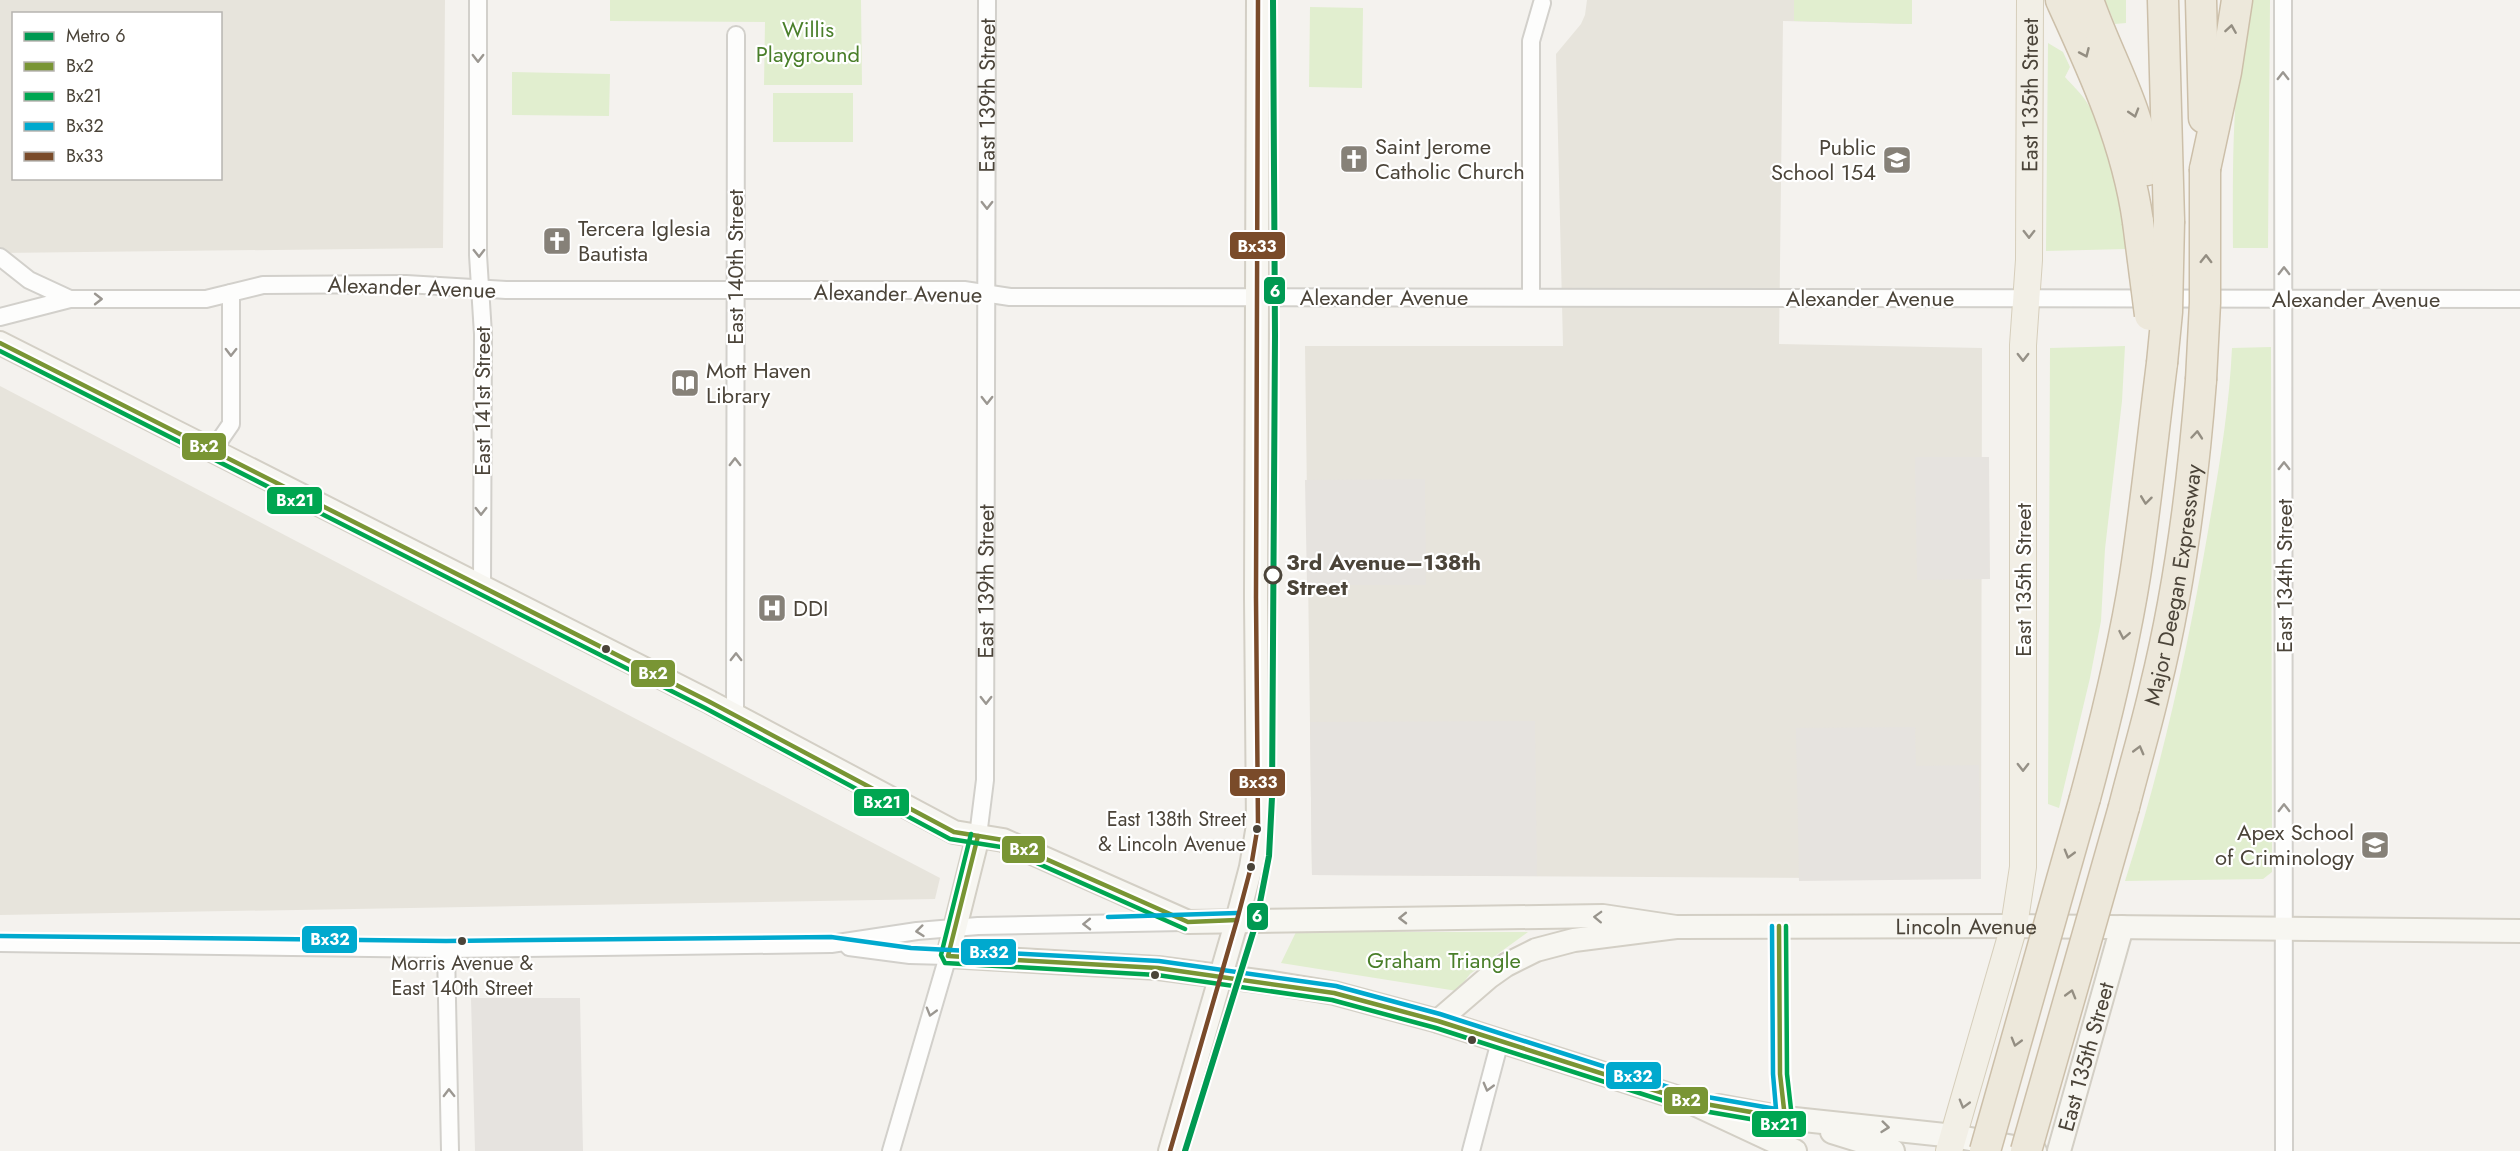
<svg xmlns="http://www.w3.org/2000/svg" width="2520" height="1151" viewBox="0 0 2520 1151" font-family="Jost,sans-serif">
  <rect width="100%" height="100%" fill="#f4f2ee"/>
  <g fill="#e7e4dc" fill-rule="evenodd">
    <path d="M0,0H445L443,248L0,253ZM14,14H220V178H14Z"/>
    <path d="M1587,0H1912V24L1783,21L1779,344L1982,348L1981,879L1312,875L1305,346H1563L1556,54L1581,24L1585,15Z"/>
    <path d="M0,386L940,878L935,899L0,915Z"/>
  </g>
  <g fill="#e1eecf">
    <path d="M610,0H861L862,85H764L765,22L610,21Z"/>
    <path d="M1794,0H1912V24L1794,21Z"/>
    <path d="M2105,0H2126V23L2115,24Z"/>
    <path d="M2250,0H2270L2268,248H2233C2233,166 2231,81 2250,0Z"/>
    <path d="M1310,7L1363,8L1362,88L1309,87Z"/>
    <path d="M2048,43L2063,52L2070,67L2065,77C2073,86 2083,95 2089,106C2112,143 2126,206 2126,249L2046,251Z"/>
    <path d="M512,72L610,74L609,116L512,115Z"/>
    <rect x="773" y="93" width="80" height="49"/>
    <path d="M2125,346L2122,401L2105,549L2101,621L2090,678L2059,808L2048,804L2050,348Z"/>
    <path d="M2271,347L2272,872L2263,879L2125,881C2161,769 2187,653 2207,537C2218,474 2229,412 2232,348Z"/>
    <path d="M1296,932H1528L1470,974L1457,991L1281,963Z"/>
  </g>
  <g fill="#e6e3df">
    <path d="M1915,457H1989L1990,579L1917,580Z"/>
    <path d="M1425,479L1426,585H1307L1305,480Z"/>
    <path d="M1535,721L1537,876L1312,875L1310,722Z"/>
    <path d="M1915,727L1916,766L1979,765L1981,879L1799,881L1796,728Z"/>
    <path d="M471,998H580L583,1151H475Z"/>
  </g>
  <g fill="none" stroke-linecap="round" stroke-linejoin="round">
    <g stroke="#d2d0cb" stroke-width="20">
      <g id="minor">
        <path d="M478,0V255L483,334L482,586"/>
        <path d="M2283,0L2284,1151"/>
        <path d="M0,257L29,280L70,299"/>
        <path d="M1531,297V41L1542,3"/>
        <path d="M0,317L70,299H206L263,285L406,284L506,290H964L1010,297L2520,299"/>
        <path d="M213,450L231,424V293"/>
        <path d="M735,716L736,35"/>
        <path id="s1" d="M978,836L985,780L987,0"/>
        <path d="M1779,926L1780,1074L1786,1151"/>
        <path d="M0,943L446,949L831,944L917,931L978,926L1183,922"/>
        <path d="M849,947L910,955L948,956L891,1151"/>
        <path d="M446,949L450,1151"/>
        <path d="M1471,1151L1500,1041"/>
      </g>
    </g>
    <g stroke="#d3cfc5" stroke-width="26">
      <g id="secondary">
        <path d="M0,343L708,701L954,832L1003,840L1188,922L1603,916L1676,927"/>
        <path d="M978,836L948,956L1158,968L1273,983L1334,993L1438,1021L1688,1101L1795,1151"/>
        <path id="s2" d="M1438,1021L1489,977L1506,965L1536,950L1574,940L1676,927L2014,926L2520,931"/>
        <path d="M1719,1106L1785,1118L1954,1136L2035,1151"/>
        <path d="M1832,1132L1893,1151"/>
        <path d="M1170,1151L1237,920L1251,867L1258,825L1256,598L1258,0"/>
        <path id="s3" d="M2059,1151L2122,927"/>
      </g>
    </g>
    <g stroke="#d6cebb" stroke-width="28">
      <g id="primary">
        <path id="s4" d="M1949,1151L2014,926L2023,867V345L2029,260L2030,0"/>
      </g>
    </g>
    <g stroke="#ccbfa9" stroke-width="33">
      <g id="motorway">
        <path d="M2061,0C2094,72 2127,143 2138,222"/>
        <path d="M2088,0C2108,58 2139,107 2147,170"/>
        <path d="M2163,0L2169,221"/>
        <path d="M2201,0L2204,118"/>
        <path d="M2205,169L2226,72L2237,0"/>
        <path d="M2085,798C2105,724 2123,651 2135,576C2146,505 2153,434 2162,363"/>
        <path id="s5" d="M2124,807C2134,767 2146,728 2155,688C2180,587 2193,484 2201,380"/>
      </g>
    </g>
    <use href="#minor" stroke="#fdfdfc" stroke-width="16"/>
    <use href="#secondary" stroke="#f7f6f1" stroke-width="22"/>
    <use href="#primary" stroke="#f2efe6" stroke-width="26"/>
    <use href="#motorway" stroke="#ede8db" stroke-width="30"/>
    <g stroke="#ccbfa9" stroke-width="33" stroke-linecap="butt">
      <g id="motorway-bridge">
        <path d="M2138,222L2150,315"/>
        <path d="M2162,363L2167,312L2169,221"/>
        <path d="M2201,380L2205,303V169"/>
        <path d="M1985,1151L2085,798"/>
        <path d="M2026,1151L2124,807"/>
      </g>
    </g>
    <use href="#motorway-bridge" stroke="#ede8db" stroke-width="30"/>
    <g stroke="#fff" stroke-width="9">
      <g id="bus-1">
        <path d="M0,343L708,701L954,832L1003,840L1188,922L1237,920"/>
        <path d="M978,836L948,956L1158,968L1334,993L1438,1021L1688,1101L1785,1118L1780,1074L1779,926"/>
      </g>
    </g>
    <g stroke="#fff" stroke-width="9">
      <g id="bus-2">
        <path d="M0,351L705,708L950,839L1001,847L1185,929"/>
        <path d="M971,834L941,955L945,963L1157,975L1332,1000L1436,1028L1686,1108L1785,1125L1790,1123L1792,1118L1787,1074L1786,926"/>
      </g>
    </g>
    <g stroke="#fff" stroke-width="9">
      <g id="bus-3">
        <path d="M1108,917L1237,913"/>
        <path d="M0,936L446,941L831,937L911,948L1159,961L1336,986L1440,1014L1690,1094L1776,1109L1773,1074L1772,926"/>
      </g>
    </g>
    <g stroke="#fff" stroke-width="9">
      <path id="bus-4" d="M1170,1151L1237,920L1251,867L1258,825L1256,598L1258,0"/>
    </g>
    <use href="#bus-1" stroke="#799534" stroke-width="4.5"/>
    <use href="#bus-2" stroke="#00a651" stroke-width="4.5"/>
    <use href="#bus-3" stroke="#00a9ce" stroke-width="4.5"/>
    <use href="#bus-4" stroke="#7a4b2a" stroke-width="4.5"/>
    <g stroke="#fff" stroke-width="10">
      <path id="metro-1" d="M1185,1151L1256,923L1269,856L1272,797L1275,336L1273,0"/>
    </g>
    <use href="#metro-1" stroke="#009952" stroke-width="6"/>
  </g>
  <defs><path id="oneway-chevron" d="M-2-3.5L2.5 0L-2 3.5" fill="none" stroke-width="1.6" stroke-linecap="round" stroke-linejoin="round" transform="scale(1.5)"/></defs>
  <g stroke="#948e82">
    <use href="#oneway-chevron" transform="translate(2231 29) rotate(-81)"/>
    <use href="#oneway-chevron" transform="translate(2085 53) rotate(66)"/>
    <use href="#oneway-chevron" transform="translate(2134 113) rotate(73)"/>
    <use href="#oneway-chevron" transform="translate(2206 259) rotate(-89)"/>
    <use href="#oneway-chevron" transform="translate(2197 435) rotate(-85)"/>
    <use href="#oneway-chevron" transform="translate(2146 500) rotate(97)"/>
    <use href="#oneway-chevron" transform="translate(2124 635) rotate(101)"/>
    <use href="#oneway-chevron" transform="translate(2139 750) rotate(-75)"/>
    <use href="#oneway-chevron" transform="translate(2069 854) rotate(106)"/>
    <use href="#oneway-chevron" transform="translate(2071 994) rotate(-74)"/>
    <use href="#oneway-chevron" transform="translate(2016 1042) rotate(106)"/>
  </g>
  <g stroke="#9b9791">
    <use href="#oneway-chevron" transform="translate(478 58) rotate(90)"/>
    <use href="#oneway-chevron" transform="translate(2283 76) rotate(-90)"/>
    <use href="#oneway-chevron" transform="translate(987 205) rotate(90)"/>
    <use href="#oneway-chevron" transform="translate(479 253) rotate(89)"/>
    <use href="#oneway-chevron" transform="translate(2284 271) rotate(-90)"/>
    <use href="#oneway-chevron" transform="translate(98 299)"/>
    <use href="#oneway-chevron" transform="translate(231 352) rotate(91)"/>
    <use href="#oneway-chevron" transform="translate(987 400) rotate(90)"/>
    <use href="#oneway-chevron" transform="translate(735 462) rotate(-90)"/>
    <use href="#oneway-chevron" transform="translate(2284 466) rotate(-90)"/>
    <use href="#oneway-chevron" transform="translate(481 511) rotate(90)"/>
    <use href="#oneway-chevron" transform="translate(736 657) rotate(-90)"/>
    <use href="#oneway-chevron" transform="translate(986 700) rotate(90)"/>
    <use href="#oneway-chevron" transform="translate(2284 808) rotate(-90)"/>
    <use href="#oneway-chevron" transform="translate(1087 924) rotate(179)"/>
    <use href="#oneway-chevron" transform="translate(920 931) rotate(174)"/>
    <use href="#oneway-chevron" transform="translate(931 1012) rotate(106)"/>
    <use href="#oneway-chevron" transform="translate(1488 1087) rotate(105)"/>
    <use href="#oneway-chevron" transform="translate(449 1093) rotate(-91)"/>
  </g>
  <g stroke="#969187">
    <use href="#oneway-chevron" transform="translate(2029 234) rotate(90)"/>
    <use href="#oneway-chevron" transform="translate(2023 357) rotate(90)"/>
    <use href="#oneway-chevron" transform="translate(2023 767) rotate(90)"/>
    <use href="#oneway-chevron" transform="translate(1964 1104) rotate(106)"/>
  </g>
  <g stroke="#98948c">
    <use href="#oneway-chevron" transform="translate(1598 917) rotate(-178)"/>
    <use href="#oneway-chevron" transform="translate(1403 918) rotate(179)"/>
    <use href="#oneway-chevron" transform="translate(1885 1127) rotate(6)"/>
  </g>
  <defs>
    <g id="church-square" transform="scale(1.5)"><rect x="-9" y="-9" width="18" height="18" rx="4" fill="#868178" stroke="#fff"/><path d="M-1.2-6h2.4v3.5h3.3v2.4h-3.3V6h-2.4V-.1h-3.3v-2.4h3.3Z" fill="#fff"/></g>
    <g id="school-square" transform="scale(1.5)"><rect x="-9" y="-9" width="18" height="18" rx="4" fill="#868178" stroke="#fff"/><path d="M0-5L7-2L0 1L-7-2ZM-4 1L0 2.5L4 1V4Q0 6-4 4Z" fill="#fff"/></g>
    <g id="library-square" transform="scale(1.5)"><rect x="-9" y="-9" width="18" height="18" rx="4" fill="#868178" stroke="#fff"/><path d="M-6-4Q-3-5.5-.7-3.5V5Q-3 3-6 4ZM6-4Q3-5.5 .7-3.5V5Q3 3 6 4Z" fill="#fff"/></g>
    <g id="hospital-square" transform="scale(1.5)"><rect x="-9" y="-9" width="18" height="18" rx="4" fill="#868178" stroke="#fff"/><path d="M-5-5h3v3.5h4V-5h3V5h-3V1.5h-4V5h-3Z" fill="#fff"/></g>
  </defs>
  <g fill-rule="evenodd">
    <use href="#church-square" x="1354" y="159"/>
    <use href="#school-square" x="1897" y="160"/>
    <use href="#church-square" x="557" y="241"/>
    <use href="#library-square" x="685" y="383"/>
    <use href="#hospital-square" x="772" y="608"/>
    <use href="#school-square" x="2375" y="845"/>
  </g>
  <circle fill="#fff" stroke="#4b4439" stroke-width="3" cx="1273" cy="575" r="8"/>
  <g fill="#4b4439" stroke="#fff" stroke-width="2">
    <circle cx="606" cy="649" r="5"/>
    <circle cx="1257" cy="829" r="5"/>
    <circle cx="1251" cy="867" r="5"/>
    <circle cx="462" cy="941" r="5"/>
    <circle cx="1155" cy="975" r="5"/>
    <circle cx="1472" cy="1040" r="5"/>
  </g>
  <g text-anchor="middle" stroke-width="4.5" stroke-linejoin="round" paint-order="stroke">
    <g font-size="20" fill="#4b4439" stroke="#fff" text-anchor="end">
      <text x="1246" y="826">East 138th Street<tspan x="1246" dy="25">&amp; Lincoln Avenue</tspan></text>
      <text x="462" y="970" text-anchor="middle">Morris Avenue &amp;<tspan x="462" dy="25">East 140th Street</tspan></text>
    </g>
    <g font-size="22" fill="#4a7f2a" stroke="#fff">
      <text x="808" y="37">Willis<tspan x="808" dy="25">Playground</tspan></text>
      <text x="1444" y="968">Graham Triangle</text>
    </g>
    <g font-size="22" fill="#4b4439" stroke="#fff">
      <text dy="8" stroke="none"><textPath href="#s4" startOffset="1066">East 135th Street</textPath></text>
      <text dy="8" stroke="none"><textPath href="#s1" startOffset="741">East 139th Street</textPath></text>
      <text transform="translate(735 267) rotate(-90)" y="8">East 140th Street</text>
      <text transform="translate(412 287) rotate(2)" y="8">Alexander Avenue</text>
      <text transform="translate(898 293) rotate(1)" y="8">Alexander Avenue</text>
      <text x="1384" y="305">Alexander Avenue</text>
      <text x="1870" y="306">Alexander Avenue</text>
      <text x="2356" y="307">Alexander Avenue</text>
      <text transform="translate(482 401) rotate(-90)" y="8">East 141st Street</text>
      <text transform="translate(2284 576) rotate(-90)" y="8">East 134th Street</text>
      <text transform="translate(2023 580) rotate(-90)" y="8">East 135th Street</text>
      <text dy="8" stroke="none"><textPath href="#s1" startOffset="255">East 139th Street</textPath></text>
      <text dy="8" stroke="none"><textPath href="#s5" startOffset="228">Major Deegan Expressway</textPath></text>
      <text dy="8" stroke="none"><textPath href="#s2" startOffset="554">Lincoln Avenue</textPath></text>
      <text dy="8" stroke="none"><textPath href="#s3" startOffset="98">East 135th Street</textPath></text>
    </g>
    <g font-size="22" fill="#4b4439" stroke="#fff" text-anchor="start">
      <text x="1375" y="154">Saint Jerome<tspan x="1375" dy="25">Catholic Church</tspan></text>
      <text x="1876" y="155" text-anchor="end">Public<tspan x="1876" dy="25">School 154</tspan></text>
      <text x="578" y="236">Tercera Iglesia<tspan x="578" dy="25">Bautista</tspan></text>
      <text x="706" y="378">Mott Haven<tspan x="706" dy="25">Library</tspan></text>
      <text x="793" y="616">DDI</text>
      <text x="2354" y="840" text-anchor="end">Apex School<tspan x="2354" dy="25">of Criminology</tspan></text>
    </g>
    <g font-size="22" font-weight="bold" fill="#4b4439" stroke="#fff" text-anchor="start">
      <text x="1286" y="570">3rd Avenue–138th<tspan x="1286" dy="25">Street</tspan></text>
    </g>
  </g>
  <g stroke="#fff" stroke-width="2">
    <rect x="1229" y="231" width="57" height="29" rx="6" fill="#7a4b2a"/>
    <rect x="1263" y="276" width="23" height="29" rx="6" fill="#009952"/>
    <rect x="181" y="432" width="46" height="29" rx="6" fill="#799534"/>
    <rect x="266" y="486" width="57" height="29" rx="6" fill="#00a651"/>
    <rect x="630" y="659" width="46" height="29" rx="6" fill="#799534"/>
    <rect x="1229" y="768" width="57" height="29" rx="6" fill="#7a4b2a"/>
    <rect x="853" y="788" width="57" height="29" rx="6" fill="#00a651"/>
    <rect x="1001" y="835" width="45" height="29" rx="6" fill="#799534"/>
    <rect x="1246" y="902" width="23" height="29" rx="6" fill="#009952"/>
    <rect x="301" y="925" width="57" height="29" rx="6" fill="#00a9ce"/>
    <rect x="960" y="938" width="57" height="28" rx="6" fill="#00a9ce"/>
    <rect x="1605" y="1061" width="57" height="29" rx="6" fill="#00a9ce"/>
    <rect x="1663" y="1086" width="46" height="29" rx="6" fill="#799534"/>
    <rect x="1751" y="1110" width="56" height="28" rx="6" fill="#00a651"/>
  </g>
  <g font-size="16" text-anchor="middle" font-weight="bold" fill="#fff">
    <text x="1257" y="252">Bx33</text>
    <text x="1275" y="297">6</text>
    <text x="204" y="452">Bx2</text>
    <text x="295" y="506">Bx21</text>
    <text x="653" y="679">Bx2</text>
    <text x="1258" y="788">Bx33</text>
    <text x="882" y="808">Bx21</text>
    <text x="1024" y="855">Bx2</text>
    <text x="1257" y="922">6</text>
    <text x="330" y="945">Bx32</text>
    <text x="989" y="958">Bx32</text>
    <text x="1633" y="1082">Bx32</text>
    <text x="1686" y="1106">Bx2</text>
    <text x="1779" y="1130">Bx21</text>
  </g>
  <rect x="12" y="12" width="210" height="168" fill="#ffffff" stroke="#b7b4b0" stroke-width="1.5"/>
  <rect x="24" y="32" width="30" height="9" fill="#009952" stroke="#b7b4b0" stroke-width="1.5"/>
  <text x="66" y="42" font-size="18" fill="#4b4439">Metro 6</text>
  <rect x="24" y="62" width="30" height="9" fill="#799534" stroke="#b7b4b0" stroke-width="1.5"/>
  <text x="66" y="72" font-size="18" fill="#4b4439">Bx2</text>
  <rect x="24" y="92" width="30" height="9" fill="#00a651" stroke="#b7b4b0" stroke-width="1.5"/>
  <text x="66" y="102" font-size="18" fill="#4b4439">Bx21</text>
  <rect x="24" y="122" width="30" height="9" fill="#00a9ce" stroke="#b7b4b0" stroke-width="1.5"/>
  <text x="66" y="132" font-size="18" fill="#4b4439">Bx32</text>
  <rect x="24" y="152" width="30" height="9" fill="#7a4b2a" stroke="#b7b4b0" stroke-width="1.5"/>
  <text x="66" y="162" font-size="18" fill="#4b4439">Bx33</text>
</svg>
